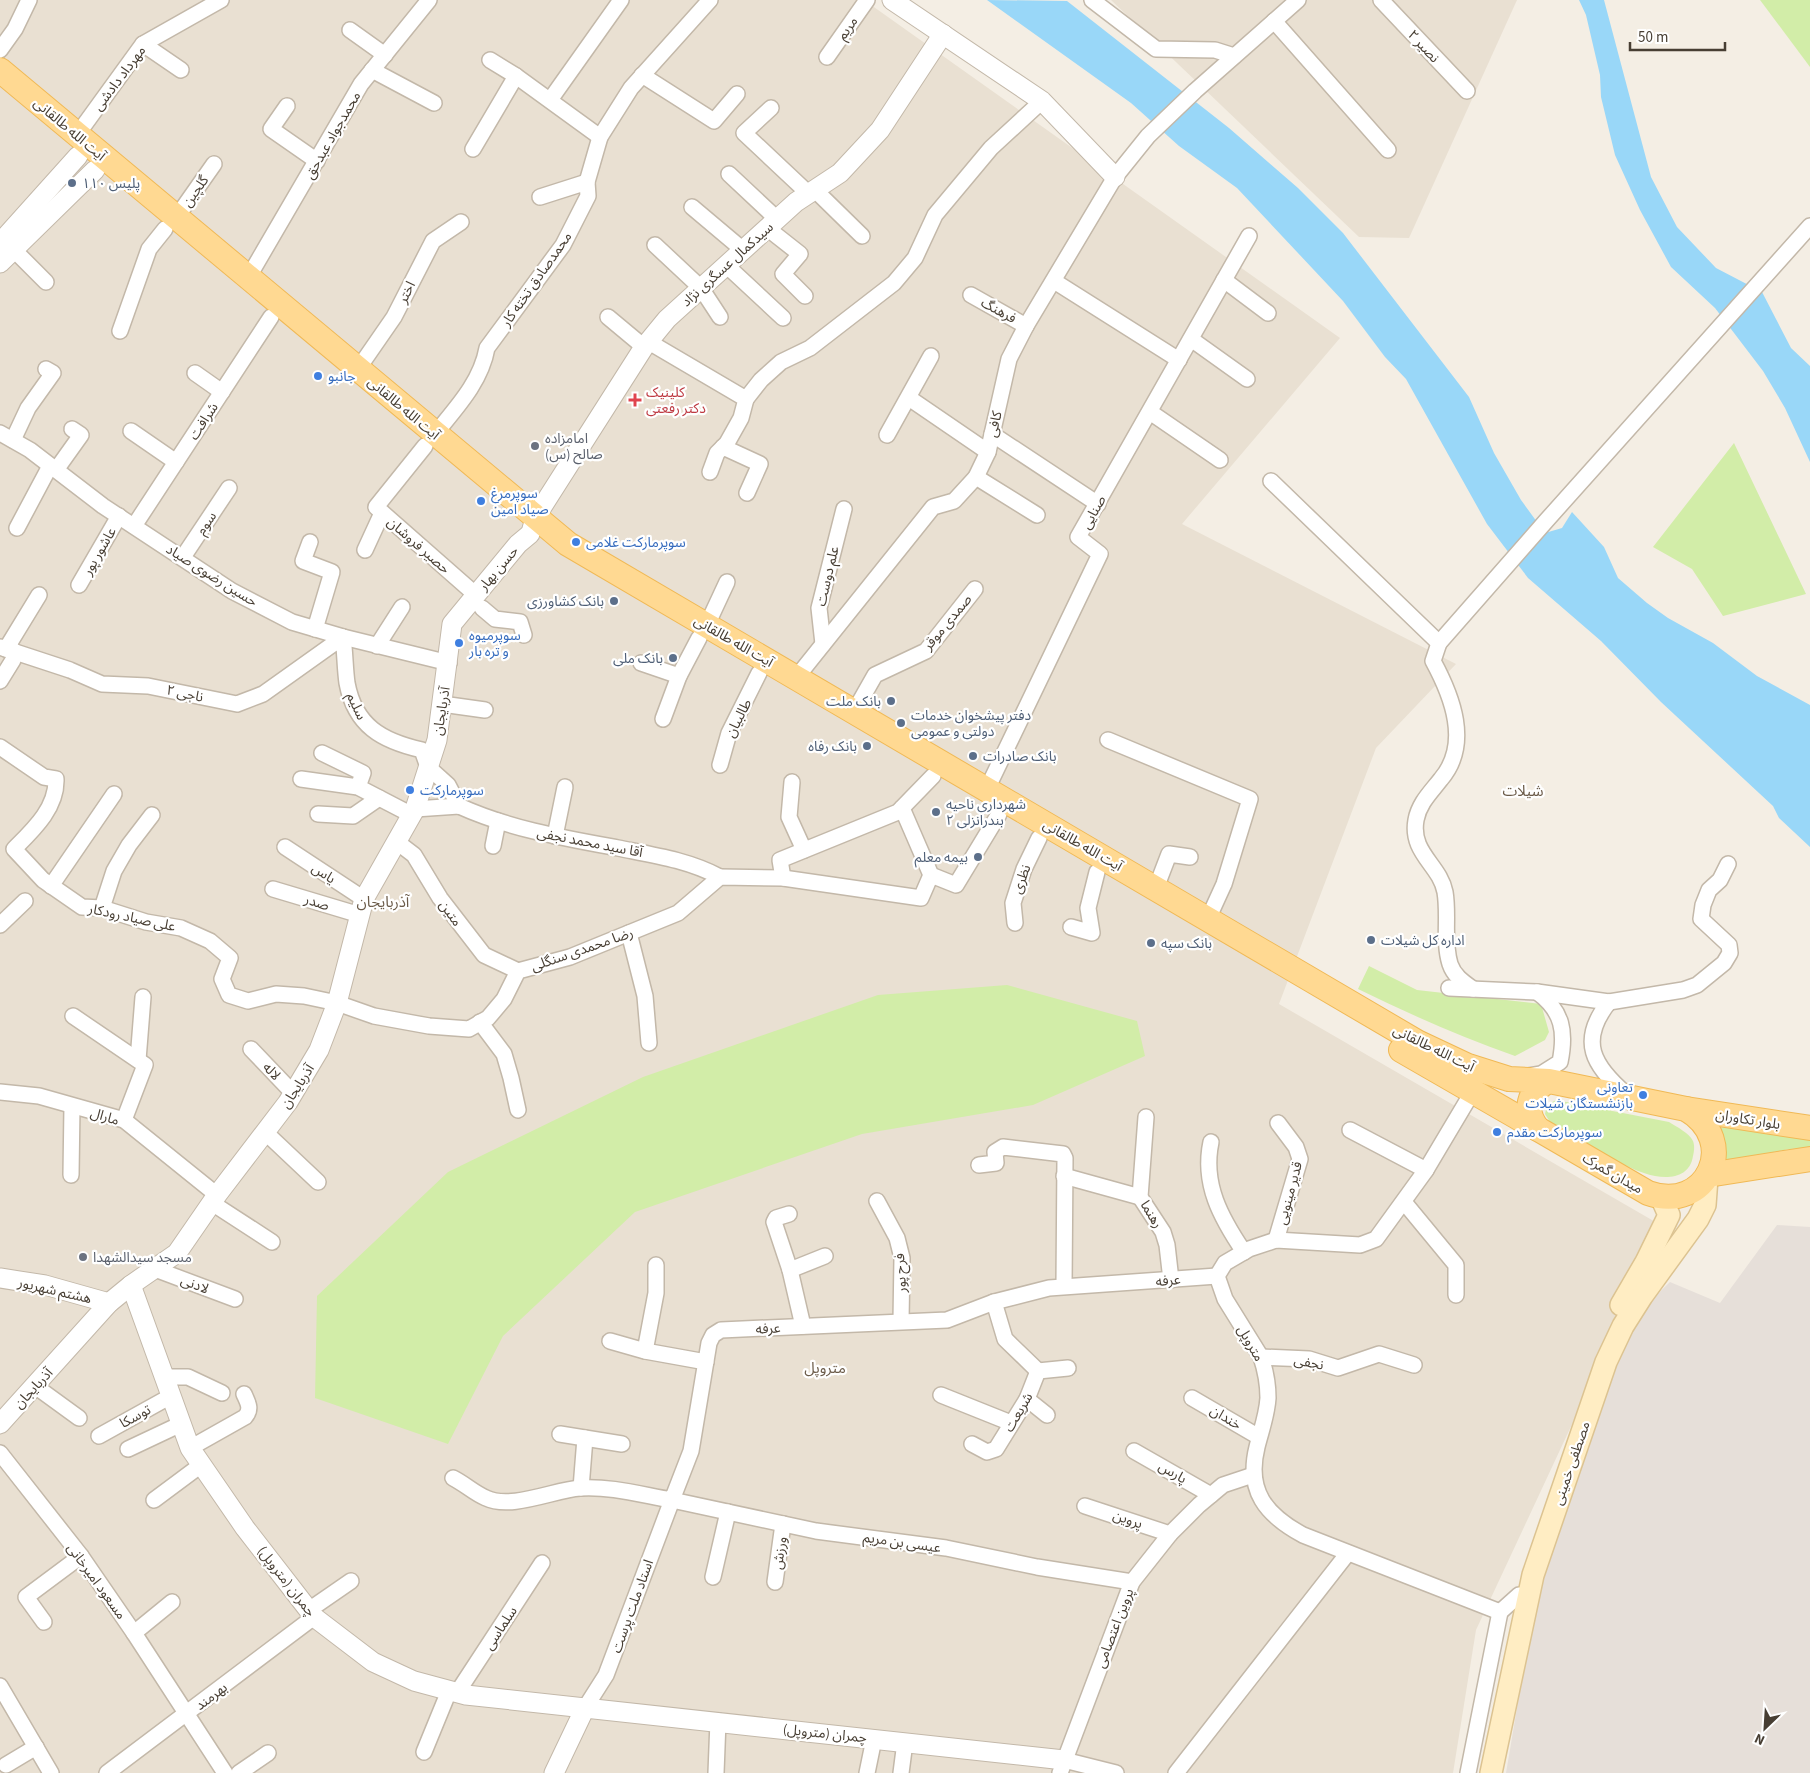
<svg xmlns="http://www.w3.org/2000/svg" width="1810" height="1773" viewBox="0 0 1810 1773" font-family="'Source Sans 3','Noto Sans Arabic',sans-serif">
  <rect width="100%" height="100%" fill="#f4eee4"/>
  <g fill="#e9e0d2">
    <path d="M0,0H864L1340,338L1182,524L1456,664L1376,748L1279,1004L1664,1227L1476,1630L1453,1773H0Z"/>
    <path d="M1111,0H1517L1409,238L1359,237Z"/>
  </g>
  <path fill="#e6dfd9" d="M1777,1225L1810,1227V1773H1506L1535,1602L1613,1355L1633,1318L1670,1282L1720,1303Z"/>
  <g fill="#d2eda8">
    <path d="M1760,0H1810V67Z"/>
    <path d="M1734,443L1806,594L1723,616L1692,569L1653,547Z"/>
    <path d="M1369,966L1417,990L1541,1004L1549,1032L1545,1040L1515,1056C1461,1037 1409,1014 1358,989Z"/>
    <path d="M1007,985L1137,1021L1145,1056L1033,1105L862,1134L635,1212L503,1336L448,1444L315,1398L317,1296L448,1172L643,1077L878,995Z"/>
    <path d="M1556,1100L1669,1122C1677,1127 1689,1133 1693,1141C1695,1146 1694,1152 1693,1156C1690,1176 1672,1179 1655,1176C1626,1171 1577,1137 1550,1122L1545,1114L1547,1105Z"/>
    <path d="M1712,1126L1810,1138V1148L1789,1149L1728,1161L1719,1148Z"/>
  </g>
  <g fill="#99d7f8">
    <path d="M987,0L1067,1L1229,128L1298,188L1343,233L1469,397L1494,453L1521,500L1545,533L1562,528L1572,512L1604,547L1618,578L1647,603L1668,618L1713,643L1757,676L1810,705V847L1779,818L1773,806L1661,702L1601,641L1528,578L1487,524L1406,379L1385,357L1343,301L1237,188L1179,146L1131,103Z"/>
    <path d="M1579,0H1604L1651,177L1677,227L1716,268L1762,292L1791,348L1810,366V462L1785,408L1763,371L1715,308L1671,267L1640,210L1615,155L1601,97L1600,75L1586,15Z"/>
  </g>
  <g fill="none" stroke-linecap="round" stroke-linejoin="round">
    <g stroke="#c3b8a9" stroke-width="18">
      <g id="minor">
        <path d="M1092,0L1156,49L1215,50L1234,56"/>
        <path d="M1381,0L1467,91"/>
        <path d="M1274,21L1388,150"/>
        <path d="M350,30L385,55"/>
        <path d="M143,44L181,70"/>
        <path d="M0,50L15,29L29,0"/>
        <path d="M827,57L867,0"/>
        <path d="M490,60L516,76L600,137"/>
        <path d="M372,70L434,103"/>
        <path d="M642,75L714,121L737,94"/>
        <path d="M550,100L621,0"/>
        <path d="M287,106L271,129L317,161"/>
        <path d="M771,108L744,133L809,194"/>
        <path d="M77,135L143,44L221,0"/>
        <path d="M473,149L516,76"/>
        <path d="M729,174L777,219"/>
        <path d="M815,190L862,236"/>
        <path d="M540,197L587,182"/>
        <path d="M692,207L743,250"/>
        <path d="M176,218L214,164"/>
        <path d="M767,228L800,254L783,274L805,296"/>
        <path d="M655,245L701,288L720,317"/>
        <path d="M13,249L46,282"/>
        <path d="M726,265L783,318"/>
        <path d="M248,278L361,84L429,0"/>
        <path d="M1224,280L1268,313"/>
        <path d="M1054,281L1179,360"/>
        <path d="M971,295L1026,326"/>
        <path d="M608,317L644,347"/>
        <path d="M120,331L149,249L165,229"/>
        <path d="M1191,339L1247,379"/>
        <path d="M649,342L746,399L741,418L727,443L717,453L710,472"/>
        <path d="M358,369L394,317L433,241L461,222"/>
        <path d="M195,373L222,392"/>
        <path d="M909,398L988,452"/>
        <path d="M746,399L761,380L781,362L810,348L894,283L915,258L935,215L991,148L1042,101"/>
        <path d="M1150,412L1220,460"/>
        <path d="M131,431L176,462"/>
        <path d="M0,433L30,450L103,506L232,591L292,622L343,637L449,663"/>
        <path d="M435,434C456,408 481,382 487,348L563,245L588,196L587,182L600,137L631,88L710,0"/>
        <path d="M992,434L1098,504"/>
        <path d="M887,435L931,356"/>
        <path d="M13,440L28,408L53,373L46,369"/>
        <path d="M425,446L376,507L476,595"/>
        <path d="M723,447L760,464L747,493"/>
        <path d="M56,470L81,435L72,429"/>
        <path d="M976,477L1037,515"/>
        <path d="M1271,481L1439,643L1433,661C1452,696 1471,744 1441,779C1431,792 1419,803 1416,820C1410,853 1440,865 1445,892C1449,915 1443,942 1450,964C1454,976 1463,982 1473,989"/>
        <path d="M134,526L271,317"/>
        <path d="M17,528L50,466"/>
        <path d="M310,542L303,561L332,572L315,629"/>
        <path d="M365,550L382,513"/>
        <path d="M183,557L229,488"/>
        <path d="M79,585L119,516"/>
        <path d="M482,608L495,619L520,622L524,635"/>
        <path d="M707,625L727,582"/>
        <path d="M1439,643L1546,521L1810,226"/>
        <path d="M823,644L819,608L844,509"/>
        <path d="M377,646L402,607"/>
        <path d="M0,647L70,670L102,684L148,686L237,704L263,694L343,637C345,652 345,669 347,683C355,726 382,741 422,750L428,767L448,785L459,806"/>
        <path d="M6,649L39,595"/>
        <path d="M641,663L679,676"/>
        <path d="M796,678L933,507L954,501L976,477L988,452L1009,359L1026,326L1115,177L1148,136L1195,91L1298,0"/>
        <path d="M0,681L13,660L14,651"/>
        <path d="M442,704L485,710"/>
        <path d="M854,712L875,675L926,651L975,589"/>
        <path d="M663,719L679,676L699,638"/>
        <path d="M1108,740L1250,799L1224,884L1208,919"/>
        <path d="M0,747L44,777L56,779C57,808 33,830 14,849L43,880L82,907L102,908L146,922L181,928L210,941L230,958L222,979L229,995L248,1001L276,994L304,996L337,1003L374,1016L429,1026L469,1029L488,1018L504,999L518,971L570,957L678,913L720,877L783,878L921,898L931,875"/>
        <path d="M322,753L363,773L358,787"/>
        <path d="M720,765L729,733L759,673"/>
        <path d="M301,779L358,787L412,815"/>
        <path d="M792,782L789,817L804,850"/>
        <path d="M987,789L1100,554L1078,537L1249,236"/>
        <path d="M459,806C510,829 563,838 618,848C653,855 688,860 720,877"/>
        <path d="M902,808L931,875L956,885L999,814"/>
        <path d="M415,809L459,806"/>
        <path d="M318,814L353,816L379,798"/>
        <path d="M555,836L565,787"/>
        <path d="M397,842L414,855L440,898L484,955L518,971"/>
        <path d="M493,846L498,821"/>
        <path d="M285,847L364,899"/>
        <path d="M783,878L780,860L898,812L933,776"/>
        <path d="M51,886L114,794"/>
        <path d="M1156,888L1169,854L1190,857"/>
        <path d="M273,889L360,915"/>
        <path d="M102,908L114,871L129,845L152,815"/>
        <path d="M1015,923L1013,903L1024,869L1039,838"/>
        <path d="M0,925L25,901"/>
        <path d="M1071,927L1092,933L1088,908L1097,872"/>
        <path d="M629,933L645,996L649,1043"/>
        <path d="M1449,988L1537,992L1609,1002L1683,990L1697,985L1724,963L1730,953L1729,945L1701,919L1703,905L1709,890L1720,880L1728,864"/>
        <path d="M1609,1002C1578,1041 1593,1066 1627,1095"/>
        <path d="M73,1016L145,1065L124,1120"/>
        <path d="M480,1022L504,1054L511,1078L518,1110"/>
        <path d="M251,1049L293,1093"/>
        <path d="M138,1060L143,997"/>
        <path d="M1529,1076L1541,1074L1560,1062C1566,1032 1563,1011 1537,992"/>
        <path d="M1473,1091L1426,1170L1376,1239L1360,1245L1276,1240L1249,1249L1225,1263L1217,1276L1225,1299L1261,1357C1265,1369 1268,1385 1268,1398C1267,1415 1261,1431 1257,1447C1246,1491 1266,1515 1303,1535L1500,1612"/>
        <path d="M0,1092L39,1096L124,1120L217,1195"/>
        <path d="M1146,1117L1140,1197L1163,1232L1167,1245L1171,1280"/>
        <path d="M1350,1130L1426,1170"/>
        <path d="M265,1132L318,1182"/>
        <path d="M1211,1142C1202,1184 1221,1218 1244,1252"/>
        <path d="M979,1165L996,1163L995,1152L1003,1147L1063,1154L1065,1158L1064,1286"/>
        <path d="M71,1175L72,1106"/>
        <path d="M1064,1176L1140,1197"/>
        <path d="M877,1201L897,1238L902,1258L901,1321"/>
        <path d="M1404,1202L1456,1265V1295"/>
        <path d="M212,1203L272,1242"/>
        <path d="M789,1214L776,1218L774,1222L790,1270L803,1326"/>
        <path d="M1276,1240L1300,1159L1296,1147L1278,1123"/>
        <path d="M155,1269L235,1299"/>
        <path d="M790,1270L825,1256"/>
        <path d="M610,1341L645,1351L706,1362"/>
        <path d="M645,1351L656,1293V1265"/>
        <path d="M1261,1357L1309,1359L1338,1368L1379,1354L1414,1365"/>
        <path d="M1038,1371L1068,1368"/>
        <path d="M164,1377H188L222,1393"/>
        <path d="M35,1386L79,1418"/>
        <path d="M941,1395L1011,1423"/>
        <path d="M1192,1398L1259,1437"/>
        <path d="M1027,1399L1047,1415"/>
        <path d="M560,1434L622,1444"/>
        <path d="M99,1436L171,1396"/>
        <path d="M972,1444L987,1452L996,1449L1027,1399L1038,1371L1005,1339L994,1302"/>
        <path d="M190,1448L245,1417C252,1409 248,1403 244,1394"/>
        <path d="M128,1449L181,1424"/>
        <path d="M1134,1451L1211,1495"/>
        <path d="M0,1453L81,1556L134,1633L225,1773"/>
        <path d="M453,1478C465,1484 474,1493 486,1498C511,1510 554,1490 580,1488C611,1486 642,1495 672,1500L691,1451L709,1343L713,1335L721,1330L947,1320L994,1302L1049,1288L1217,1276"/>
        <path d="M581,1488L585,1438"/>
        <path d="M154,1500L201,1465"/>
        <path d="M1085,1506L1170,1534"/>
        <path d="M713,1577L728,1512"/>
        <path d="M775,1582L783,1524"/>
        <path d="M309,1610L351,1581"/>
        <path d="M1500,1612L1519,1595"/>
        <path d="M44,1622L26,1597L81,1556"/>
        <path d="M134,1633L172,1602"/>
        <path d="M0,1686L51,1773"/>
        <path d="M457,1693L542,1563"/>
        <path d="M585,1708L606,1675L672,1500L816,1531L946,1548L1037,1567L1132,1582"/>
        <path d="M424,1752L449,1691"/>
        <path d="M1064,1760L1116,1773"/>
        <path d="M6,1765L36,1747"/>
        <path d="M107,1773L314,1617"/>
        <path d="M239,1773L268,1753"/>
        <path d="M716,1773L718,1721"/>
        <path d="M867,1773L874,1739"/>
        <path d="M901,1773L905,1742"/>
        <path d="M1060,1773L1132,1582L1170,1534L1199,1505L1223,1485L1253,1475"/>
        <path d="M1176,1773L1348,1553"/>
        <path d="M1468,1773L1500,1612"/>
      </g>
    </g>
    <g stroke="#c3b8a9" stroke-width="21">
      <g id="tertiary">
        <path d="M892,0L1042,101L1115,177"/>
        <path d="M0,243L78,156"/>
        <path d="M0,263L95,170"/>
        <path d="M532,529L535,518L644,347L667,319L796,202L840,173L880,130L943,34"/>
        <path d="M0,1278L45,1285L109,1303"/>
        <path d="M131,1285L190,1448L245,1528L314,1617L373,1662L414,1681L466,1695L585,1708"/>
        <path d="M0,1424L109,1303L131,1285L177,1253L217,1195L288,1102L319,1050L337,1003L364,899L415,809L437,740L452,624L518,544L530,534"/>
        <path d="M554,1773L585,1708L1064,1760"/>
      </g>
    </g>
    <g stroke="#dcc391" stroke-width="24">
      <g id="secondary">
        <path d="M1621,1305L1646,1262L1669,1215L1661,1197"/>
        <path d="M1491,1773L1533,1575L1606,1362L1623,1326L1642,1296L1698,1219L1705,1205L1707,1178"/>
      </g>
    </g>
    <g stroke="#f0b956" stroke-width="26">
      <g id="primary">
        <path d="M0,70L568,544L1417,1042L1468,1066L1509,1079L1549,1081L1686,1109C1741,1141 1707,1214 1648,1193L1538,1129C1523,1112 1528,1090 1549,1081"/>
        <path d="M1401,1050L1538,1129"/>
        <path d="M1686,1109L1810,1128"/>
        <path d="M1708,1175L1810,1159"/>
      </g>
    </g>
    <use href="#minor" stroke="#fff" stroke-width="15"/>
    <use href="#tertiary" stroke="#fff" stroke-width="19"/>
    <use href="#secondary" stroke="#ffedc3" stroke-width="21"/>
    <use href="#primary" stroke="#ffd992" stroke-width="24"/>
  </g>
  <g fill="#5c6f8a" stroke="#fff" stroke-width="2">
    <circle cx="72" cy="183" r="5"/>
    <circle cx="614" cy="601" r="5"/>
    <circle cx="673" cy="658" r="5"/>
    <circle cx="891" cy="701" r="5"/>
    <circle cx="901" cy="723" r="5"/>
    <circle cx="867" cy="746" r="5"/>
    <circle cx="973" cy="756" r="5"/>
    <circle cx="936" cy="812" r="5"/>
    <circle cx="978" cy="857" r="5"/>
    <circle cx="1371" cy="940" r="5"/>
    <circle cx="1151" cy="943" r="5"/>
  </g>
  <g fill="#3f7fe0" stroke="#fff" stroke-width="2">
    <circle cx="318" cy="376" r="5"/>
    <circle cx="481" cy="501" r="5"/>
    <circle cx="576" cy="542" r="5"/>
    <circle cx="459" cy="643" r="5"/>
    <circle cx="410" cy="790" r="5"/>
    <circle cx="1643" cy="1095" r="5"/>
    <circle cx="1497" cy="1132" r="5"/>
  </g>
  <path fill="#e0444e" stroke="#fff" stroke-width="2" d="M632.5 392.5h5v5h5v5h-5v5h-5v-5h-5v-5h5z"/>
  <g fill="#6b7280" stroke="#fff" stroke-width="2">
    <circle cx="535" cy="446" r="5"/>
    <circle cx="83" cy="1257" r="5"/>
  </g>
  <g text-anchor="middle" stroke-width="4.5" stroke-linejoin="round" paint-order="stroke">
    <g font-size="14" fill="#473e33" stroke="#fff">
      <text transform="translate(847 28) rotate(-55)" y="5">مریم</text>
      <text transform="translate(1424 46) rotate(47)" y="5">نصیر ۲</text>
      <text transform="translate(119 78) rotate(-53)" y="5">مهرداد دادشی</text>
      <text transform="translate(70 129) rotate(40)" y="5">آیت الله طالقانی</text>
      <text transform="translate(332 135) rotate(-60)" y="5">محمدجواد عبدحق</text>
      <text transform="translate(195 191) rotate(-55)" y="5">گلچین</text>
      <text transform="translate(727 264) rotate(-42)" y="5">سیدکمال عسگری نژاد</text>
      <text transform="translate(536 279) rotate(-55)" y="5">محمدصادق تخته کار</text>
      <text transform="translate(406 292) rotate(-63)" y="5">اختر</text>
      <text transform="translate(999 310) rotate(29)" y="5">فرهنگ</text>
      <text transform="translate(404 408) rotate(40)" y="5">آیت الله طالقانی</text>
      <text transform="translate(203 421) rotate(-57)" y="5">شرافت</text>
      <text transform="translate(994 424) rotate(-77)" y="5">کافی</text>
      <text transform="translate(1093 512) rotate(-61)" y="5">صنایی</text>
      <text transform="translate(206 523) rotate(-56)" y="5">سوم</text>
      <text transform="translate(419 545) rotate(41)" y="5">حصیر فروشان</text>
      <text transform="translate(99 551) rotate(-60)" y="5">عاشور پور</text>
      <text transform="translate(498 568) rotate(-50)" y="5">حسن بهار</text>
      <text transform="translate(212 575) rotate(32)" y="5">حسین رضوی صیاد</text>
      <text transform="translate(827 576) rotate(-77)" y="5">علم دوست</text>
      <text transform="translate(947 622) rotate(-50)" y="5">صمدی موقر</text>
      <text transform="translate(734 641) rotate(30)" y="5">آیت الله طالقانی</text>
      <text transform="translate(185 693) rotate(12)" y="5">ناجی ۲</text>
      <text transform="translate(357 706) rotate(65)" y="5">سلیم</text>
      <text transform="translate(441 711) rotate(-81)" y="5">آذربایجان</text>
      <text transform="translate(738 718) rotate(-63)" y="5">طالبیان</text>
      <text transform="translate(590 842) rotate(11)" y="5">آقا سید محمد نجفی</text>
      <text transform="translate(1083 845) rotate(30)" y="5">آیت الله طالقانی</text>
      <text transform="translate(324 873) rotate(33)" y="5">یاس</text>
      <text transform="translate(1021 879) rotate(-70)" y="5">نظری</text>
      <text transform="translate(317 902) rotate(17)" y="5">صدر</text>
      <text transform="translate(451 913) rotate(54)" y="5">متین</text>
      <text transform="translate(132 917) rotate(12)" y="5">علی صیاد رودکار</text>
      <text transform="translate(582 949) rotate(-19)" y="5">رضا محمدی سنگلی</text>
      <text transform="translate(1434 1048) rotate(26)" y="5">آیت الله طالقانی</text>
      <text transform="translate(272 1071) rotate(46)" y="5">لاله</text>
      <text transform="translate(297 1086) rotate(-57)" y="5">آذربایجان</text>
      <text transform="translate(105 1116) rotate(17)" y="5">مارال</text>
      <text transform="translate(1748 1119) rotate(9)" y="5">بلوار تکاوران</text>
      <text transform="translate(1613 1173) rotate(30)" y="5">میدان گمرک</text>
      <text transform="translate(1289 1193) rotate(-75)" y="5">قدیر مینویی</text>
      <text transform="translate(1152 1214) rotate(59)" y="5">رهنما</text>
      <text transform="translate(900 1273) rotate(-93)" y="5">فرح پور</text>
      <text transform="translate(1168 1280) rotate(-6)" y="5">عرفه</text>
      <text transform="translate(195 1284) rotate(21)" y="5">لادنی</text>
      <text transform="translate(55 1290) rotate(13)" y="5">هشتم شهریور</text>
      <text transform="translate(768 1328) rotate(-3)" y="5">عرفه</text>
      <text transform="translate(1251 1343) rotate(60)" y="5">متروپل</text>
      <text transform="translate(1309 1362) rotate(11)" y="5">نجفی</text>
      <text transform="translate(33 1388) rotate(-47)" y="5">آذربایجان</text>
      <text transform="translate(1018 1412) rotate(-60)" y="5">شریعت</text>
      <text transform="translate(135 1416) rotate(-29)" y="5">توسکا</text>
      <text transform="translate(1226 1417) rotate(31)" y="5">خندان</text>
      <text transform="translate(1571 1463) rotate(-71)" y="5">مصطفی خمینی</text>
      <text transform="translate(1173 1472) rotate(30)" y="5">پارس</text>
      <text transform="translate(1128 1519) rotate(19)" y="5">پروین</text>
      <text transform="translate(902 1542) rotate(8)" y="5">عیسی بن مریم</text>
      <text transform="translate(779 1553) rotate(-82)" y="5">ورزش</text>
      <text transform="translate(97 1581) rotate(54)" y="5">مسعود امیرخانی</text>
      <text transform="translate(287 1581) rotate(52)" y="5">چمران (متروپل)</text>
      <text transform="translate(632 1606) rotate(-70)" y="5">استاد ملت پرست</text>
      <text transform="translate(500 1628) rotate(-57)" y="5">سلماسی</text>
      <text transform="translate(1114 1628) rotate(-69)" y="5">پروین اعتصامی</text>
      <text transform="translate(211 1696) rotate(-37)" y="5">بهرمند</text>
      <text transform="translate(825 1733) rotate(6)" y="5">چمران (متروپل)</text>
    </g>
    <g font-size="14" fill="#4e5e75" stroke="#fff" text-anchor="start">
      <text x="82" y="188">پلیس ۱۱۰</text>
      <text x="604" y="606" text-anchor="end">بانک کشاورزی</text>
      <text x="663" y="663" text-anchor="end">بانک ملی</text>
      <text x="881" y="706" text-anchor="end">بانک ملت</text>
      <text x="911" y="720">دفتر پیشخوان خدمات<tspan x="911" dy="16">دولتی و عمومی</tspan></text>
      <text x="857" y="751" text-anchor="end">بانک رفاه</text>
      <text x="983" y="761">بانک صادرات</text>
      <text x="946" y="809">شهرداری ناحیه<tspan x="946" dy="16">۲ بندرانزلی</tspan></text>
      <text x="968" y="862" text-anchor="end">بیمه معلم</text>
      <text x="1381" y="945">اداره کل شیلات</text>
      <text x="1161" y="948">بانک سپه</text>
    </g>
    <g font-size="14" fill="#366cbe" stroke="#fff" text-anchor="start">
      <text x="328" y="381">جانبو</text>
      <text x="491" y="498">سوپرمرغ<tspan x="491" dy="16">صیاد امین</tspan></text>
      <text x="586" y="547">سوپرمارکت غلامی</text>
      <text x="469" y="640">سوپرمیوه<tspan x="469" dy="16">و تره بار</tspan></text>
      <text x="420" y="795">سوپرمارکت</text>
      <text x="1633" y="1092" text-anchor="end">تعاونی<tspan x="1633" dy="16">بازنشستگان شیلات</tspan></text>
      <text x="1507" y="1137">سوپرمارکت مقدم</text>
    </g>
    <g font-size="14" fill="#be3a42" stroke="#fff" text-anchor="start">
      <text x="646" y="397">کلینیک<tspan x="646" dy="16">دکتر رفعتی</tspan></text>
    </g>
    <g font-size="14" fill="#5b616d" stroke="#fff" text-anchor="start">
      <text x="545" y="443">امامزاده<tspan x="545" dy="16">صالح (س)</tspan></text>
      <text x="93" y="1262">مسجد سیدالشهدا</text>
    </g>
    <g font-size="15" fill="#6b5b49" stroke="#fff">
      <text x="1523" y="796">شیلات</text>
      <text x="383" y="907">آذربایجان</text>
      <text x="825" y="1373">متروپل</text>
    </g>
  </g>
  <g transform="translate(1765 1728) rotate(205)" stroke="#ffffff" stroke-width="4" paint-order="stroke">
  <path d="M0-4L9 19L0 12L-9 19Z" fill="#473e33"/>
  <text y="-8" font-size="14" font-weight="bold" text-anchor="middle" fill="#473e33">N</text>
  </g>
  <path d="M1630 42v8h95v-8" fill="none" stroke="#473e33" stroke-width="2.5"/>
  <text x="1638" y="42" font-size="15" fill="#473e33" stroke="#ffffff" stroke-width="4" paint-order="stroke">50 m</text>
</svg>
